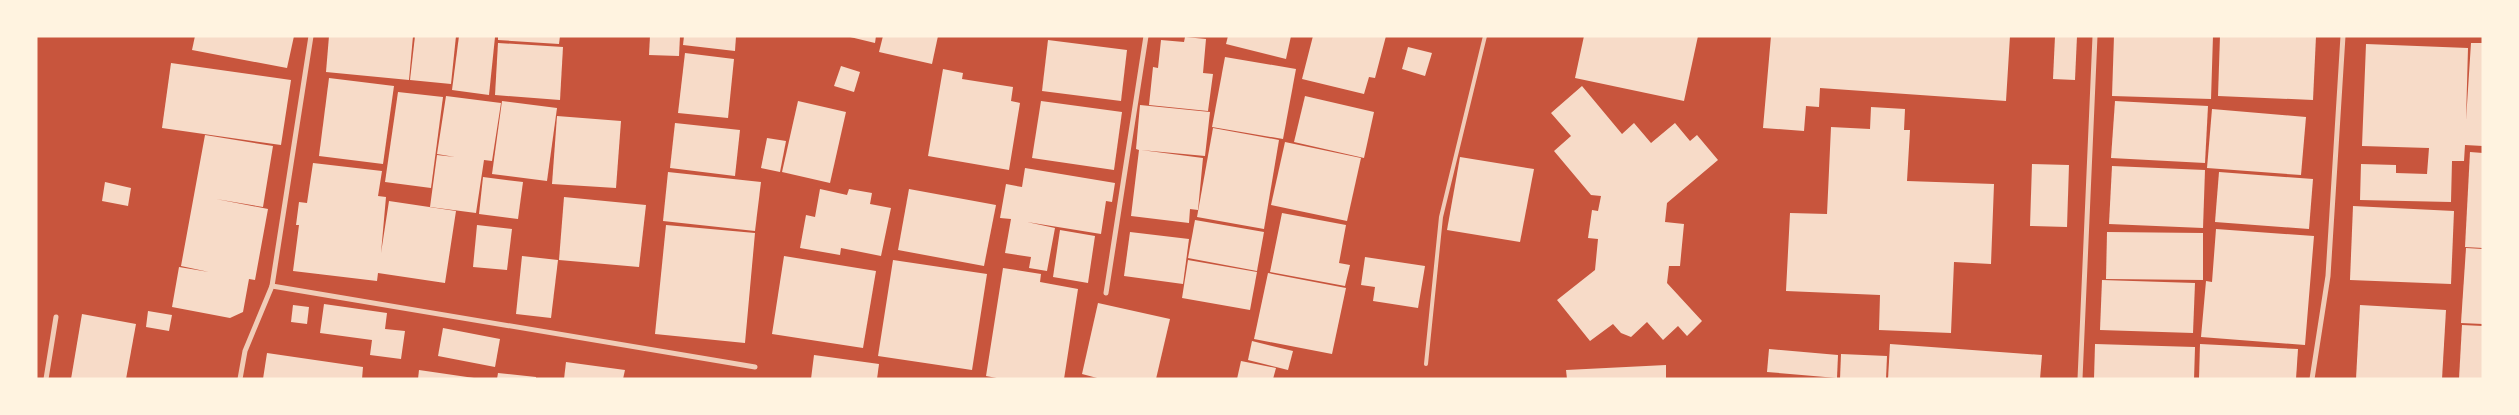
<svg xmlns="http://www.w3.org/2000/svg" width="2519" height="415" viewBox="0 0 2519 415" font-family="'Alegreya Sans',sans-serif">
  <rect width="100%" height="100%" fill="#c8553d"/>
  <g fill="#f7dbc8">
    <path d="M195,36H294L287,68L192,50Z"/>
    <path d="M329,36H413L409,80L326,72Z"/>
    <path d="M415,36H456L451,84L410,80Z"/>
    <path d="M459,36L495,37L489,95L452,90Z"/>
    <path d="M498,36H560L559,44L498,40Z"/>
    <path d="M650,36H680L679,56L649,55Z"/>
    <path d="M684,36H736L735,51L683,45Z"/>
    <path d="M846,36H876L875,43Z"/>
    <path d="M883,36H938L932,64L879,52Z"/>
    <path d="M1228,36H1291L1286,59L1226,44Z"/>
    <path d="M1313,36H1386L1375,78L1369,77L1364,94L1302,79Z"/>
    <path d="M1584,36H1698L1684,101L1575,78Z"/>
    <path d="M1771,36H2010L2006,101L1820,88L1819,107L1806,106L1804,131L1763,128Z"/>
    <path d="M2055,36H2077L2075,80L2053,79Z"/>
    <path d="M2114,36H2213L2211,99L2112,96Z"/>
    <path d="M2220,36H2316L2313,100L2218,96Z"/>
    <path d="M1185,37L1206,39L1203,73L1213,74L1208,111L1149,105L1153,67L1158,68L1161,40L1184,42Z"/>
    <path d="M1048,40L1127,50L1121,101L1042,91Z"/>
    <path d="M498,43L563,47L560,100L495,95Z"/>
    <path d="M2471,43H2483V146L2465,145L2464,161H2452L2451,202L2360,200L2361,164L2396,165V173L2427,174L2429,148L2362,146L2366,44L2468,48L2466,120Z"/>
    <path d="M1408,47L1432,53L1425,76L1402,69Z"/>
    <path d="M685,53L734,59L728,118L678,113Z"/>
    <path d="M1225,57L1296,69L1283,139L1212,127Z"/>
    <path d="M171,63L291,80L281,145L162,128Z"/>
    <path d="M841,66L860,72L854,92L834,86Z"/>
    <path d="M943,69L963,73L962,79L1013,87L1011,101L1020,103L1009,170L928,156Z"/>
    <path d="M329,78L394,86L383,164L319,156Z"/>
    <path d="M1582,86L1622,134L1634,123L1651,143L1675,123L1690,141L1697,135L1718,160L1667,203L1665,222L1684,224L1680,266H1669L1667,283L1702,321L1687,336L1678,326L1663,340L1647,322L1631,337L1621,333L1613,324L1590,341L1557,300L1595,270L1598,239L1588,238L1592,210L1598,211L1601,196L1591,195L1554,151L1571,136L1551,113Z"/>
    <path d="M398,92L443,97L431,188L385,182Z"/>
    <path d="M446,96L501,103L492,161L484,160L476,213L430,207L437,155L455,157L437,154Z"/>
    <path d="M1305,96L1374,112L1364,158L1294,142Z"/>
    <path d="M502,101L557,108L547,181L492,174Z"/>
    <path d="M798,101L846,112L830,183L782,172Z"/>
    <path d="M1041,101L1122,112L1114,170L1032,158Z"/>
    <path d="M2115,101L2208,106L2205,163L2111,158Z"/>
    <path d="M1140,105L1210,112L1205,156L1141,150L1203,158L1198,210L1190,209L1189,223L1131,216L1139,150L1136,149Z"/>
    <path d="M1871,107L1905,109L1904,130H1910L1907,181L1994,184L1991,264L1954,262L1951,333L1879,330L1880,295L1786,291L1790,213L1827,214L1831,127L1870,129Z"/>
    <path d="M2212,109L2306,117L2301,175L2207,168Z"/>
    <path d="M557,116L621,121L616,188L552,184Z"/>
    <path d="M675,123L740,130L735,176L670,168Z"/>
    <path d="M1213,128L1279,140L1264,229L1197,217Z"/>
    <path d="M205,135L273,146L263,207L216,199L268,209L255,280L249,279L243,312L230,318L172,307L179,267L209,272L181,266Z"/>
    <path d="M767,138L786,141L780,172L761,168Z"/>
    <path d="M1285,142L1361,158L1347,221L1271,205Z"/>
    <path d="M2470,152L2483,153V248L2465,247Z"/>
    <path d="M1460,157L1534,169L1520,242L1447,230Z"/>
    <path d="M313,163L382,171L378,196L386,197L381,253L389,201L456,211L445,283L378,273L377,281L293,271L299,225H296L299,202L307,203Z"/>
    <path d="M2032,164L2069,165L2067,227L2030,226Z"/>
    <path d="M2112,166L2205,170L2203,228L2109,224Z"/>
    <path d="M1025,168L1115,183L1112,202L1106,201L1101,234L1027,222L1055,228L1047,271L1029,268L1031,257L1005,253L1011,219L1000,218L1006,184L1022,187Z"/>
    <path d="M668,172L761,182L755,231L663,221Z"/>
    <path d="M2219,172L2313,179L2309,229L2215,222Z"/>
    <path d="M483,177L523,182L518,219L479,214Z"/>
    <path d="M105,182L131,188L128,206L102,201Z"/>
    <path d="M820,189L847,195L849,189L872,193L870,204L891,208L881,256L841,248L840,255L800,248L806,215L815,217Z"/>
    <path d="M909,189L996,205L984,266L898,250Z"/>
    <path d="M564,197L646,205L639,267L559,260Z"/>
    <path d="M2353,206L2454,211L2451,284L2350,280Z"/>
    <path d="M1282,213L1346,225L1339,263L1350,265L1345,286L1270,272Z"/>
    <path d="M1195,220L1264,232L1257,271L1188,258Z"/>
    <path d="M477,225L512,229L507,270L473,267Z"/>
    <path d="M666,225L755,233L745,343L655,334Z"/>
    <path d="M2216,229L2314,236L2305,345L2201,337L2206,281L2212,282Z"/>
    <path d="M1060,230L1095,236L1088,283L1053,277Z"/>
    <path d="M1130,232L1189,239L1183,284L1124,276Z"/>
    <path d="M2107,232L2203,233V280L2106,279Z"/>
    <path d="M2466,248L2483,249V324L2461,323Z"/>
    <path d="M522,256L558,260L551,318L516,314Z"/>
    <path d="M784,256L876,271L863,348L772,334Z"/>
    <path d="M1365,257L1425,266L1418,308L1373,301L1375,287L1361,285Z"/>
    <path d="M893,260L987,274L972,370L878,356Z"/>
    <path d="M1188,260L1257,272L1250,310L1182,298Z"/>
    <path d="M1003,268L1041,274L1040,282L1078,289L1064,379H1002L986,376Z"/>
    <path d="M1268,273L1346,288L1332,354L1254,339Z"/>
    <path d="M2102,280L2195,283L2193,333L2100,330Z"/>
    <path d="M1098,303L1170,319L1156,379H1101L1082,374Z"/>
    <path d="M324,304L387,313L385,329L405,331L401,359L370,355L372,340L320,333Z"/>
    <path d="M293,305L309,307L307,324L291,322Z"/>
    <path d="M2360,305L2446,310L2442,379H2356Z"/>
    <path d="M148,311L172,315L169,331L146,327Z"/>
    <path d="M82,314L136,324L126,379H71Z"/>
    <path d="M2462,325L2483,326V379H2459Z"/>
    <path d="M443,328L500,339L495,367L438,356Z"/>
    <path d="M1252,341L1293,351L1288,370L1248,360Z"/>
    <path d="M1890,344L2042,355L2040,379H1888Z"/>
    <path d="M2095,344L2195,347L2194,379H2094Z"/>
    <path d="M2200,344L2298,349L2296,379H2199Z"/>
    <path d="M1769,349L1838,355L1837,378L1767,372Z"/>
    <path d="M267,353L363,367L362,379H263Z"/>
    <path d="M1841,354L1887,356L1886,379H1840Z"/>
    <path d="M814,355L879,364L877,379H811Z"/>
    <path d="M1241,361L1276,368L1273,379H1237Z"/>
    <path d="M566,362L625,370L623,379H564Z"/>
    <path d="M1666,365V379H1567L1566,370Z"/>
    <path d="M419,370L474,378V379H418Z"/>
    <path d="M498,373L536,377V379H497Z"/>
  </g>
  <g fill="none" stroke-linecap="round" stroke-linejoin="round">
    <path stroke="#f1ccb7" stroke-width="4" d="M1426,364L1441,217L1485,36"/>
    <g stroke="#f1ccb7" stroke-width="5">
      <path d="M272,286L755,367"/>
      <path d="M1106,293L1146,36"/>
      <path d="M46,379L56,317"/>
      <path d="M240,379L245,351L272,286L311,36"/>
      <path d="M2080,379L2095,36"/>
      <path d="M2312,379L2328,276L2343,36"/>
    </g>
  </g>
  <rect width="2519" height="415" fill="none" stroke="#fff3e0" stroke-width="75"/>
</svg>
